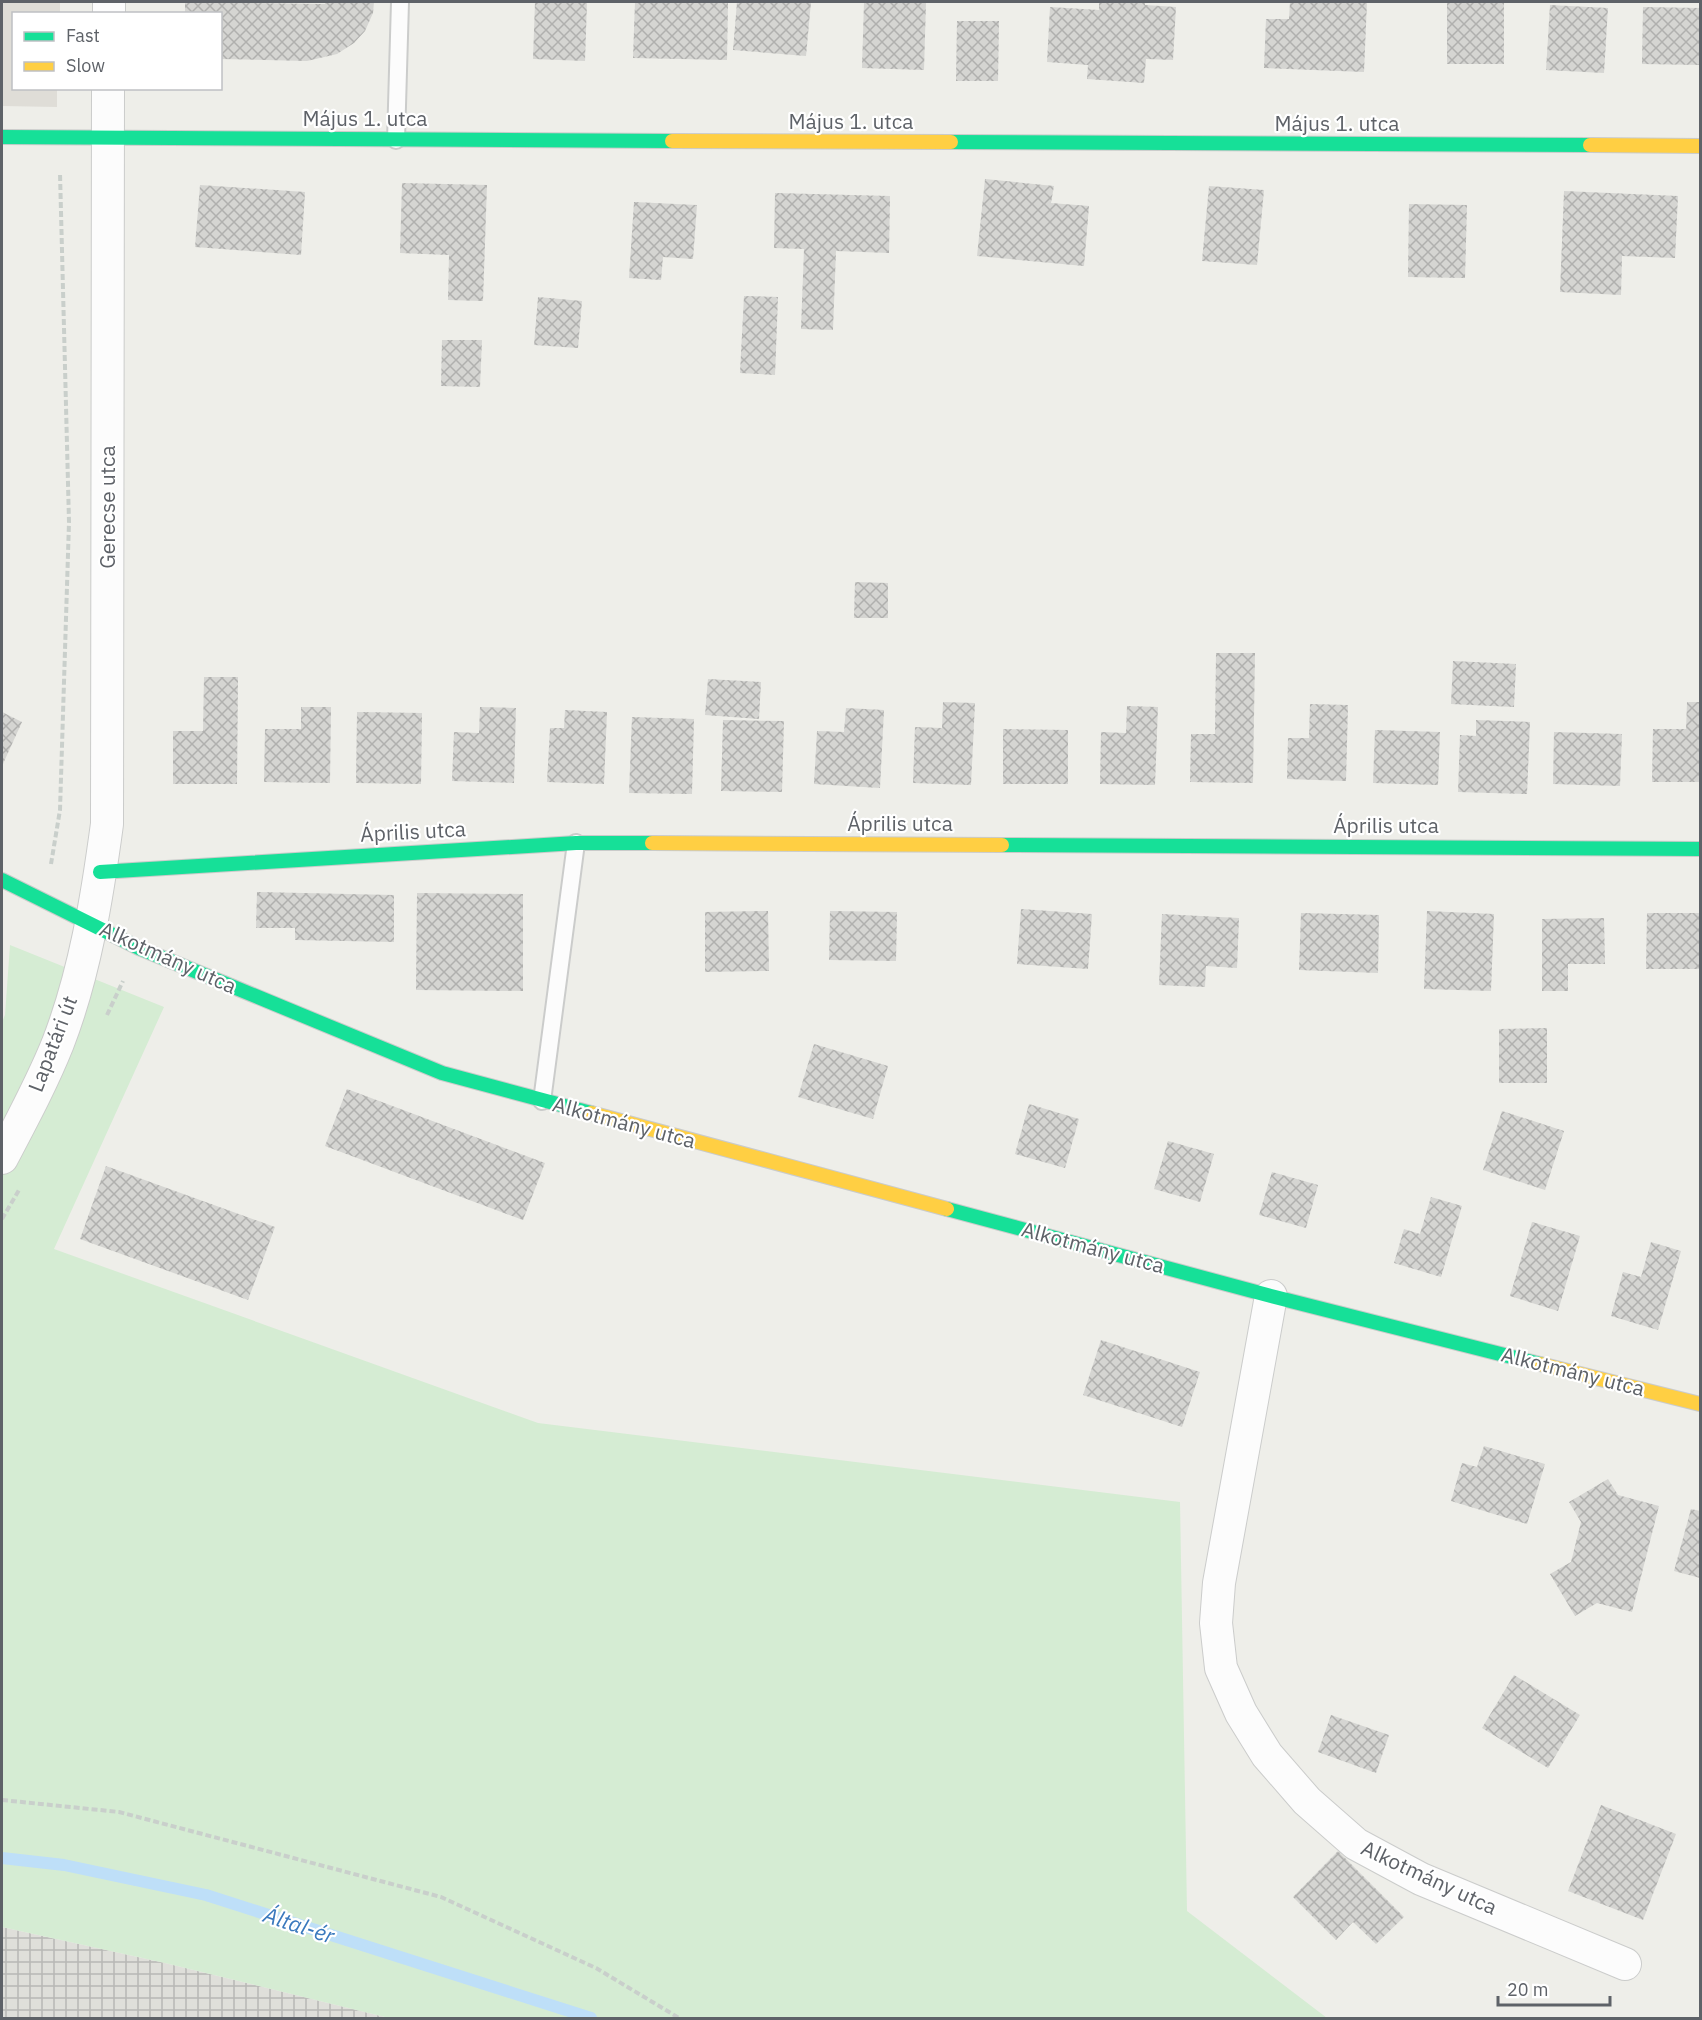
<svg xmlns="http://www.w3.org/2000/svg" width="1702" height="2020" viewBox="0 0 1702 2020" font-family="'IBM Plex Sans',sans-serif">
  <defs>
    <pattern id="industrial-grid" width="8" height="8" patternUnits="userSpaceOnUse" patternTransform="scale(1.5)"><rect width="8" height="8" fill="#dfdfda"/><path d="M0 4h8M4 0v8" fill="none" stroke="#b8b8b5"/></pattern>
    <pattern id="building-cross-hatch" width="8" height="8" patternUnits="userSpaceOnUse" patternTransform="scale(1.5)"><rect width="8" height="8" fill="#d5d5d2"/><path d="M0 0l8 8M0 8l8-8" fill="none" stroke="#b0b0ae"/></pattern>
  </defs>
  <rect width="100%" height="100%" fill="#eeeee9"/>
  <path fill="url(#industrial-grid)" d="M2,1927L165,1963L389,2018H2Z"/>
  <path fill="#dfddd7" d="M2,2H60V13L14,14V88L57,89V107L2,106Z"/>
  <path fill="#d5ecd3" d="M10,945L164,1007L54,1249L538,1423L1180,1502L1187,1911L1327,2018H389L165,1963L2,1927V1022L5,1015Z"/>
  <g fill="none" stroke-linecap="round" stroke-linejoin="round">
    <path stroke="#bedff8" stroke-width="12" d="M2,1858L64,1865L206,1895L591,2018"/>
  </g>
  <g fill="url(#building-cross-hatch)">
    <path d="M185,2L325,4V2H374L373,13L365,31L354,43L337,54L307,61L220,59V14H185Z"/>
    <path d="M535,2H587L585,61L533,59Z"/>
    <path d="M635,2L728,3L727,60L633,58Z"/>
    <path d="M737,2L778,3V2H811L806,56L733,50Z"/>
    <path d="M864,2H926L924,70L862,68Z"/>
    <path d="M1099,2H1145V5L1176,7L1173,60L1146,59L1144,83L1087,79L1088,65L1047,62L1050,7L1099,10Z"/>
    <path d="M1290,2H1367L1364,72L1264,68L1266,19H1289Z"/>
    <rect x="1447" y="2" width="57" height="62"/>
    <path d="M1550,5L1608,8L1604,73L1546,70Z"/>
    <path d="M1643,7L1700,8L1699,65L1642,64Z"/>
    <path d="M957,21H999L998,81H956Z"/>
    <path d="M985,179L1054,186L1051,203L1089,206L1084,266L977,256Z"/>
    <path d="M402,183L487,185L483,301L448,300L449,255L400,253Z"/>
    <path d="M200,185L305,192L301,255L195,247Z"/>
    <path d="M1209,186L1264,190L1257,265L1202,261Z"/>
    <path d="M1564,191L1678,196L1675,258L1622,256L1621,295L1560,292Z"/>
    <path d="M775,193L890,196L889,253L836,251L833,330L801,329L804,249L774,248Z"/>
    <path d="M634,202L697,205L693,259L663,257L661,280L629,278Z"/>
    <path d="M1409,204L1467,205L1465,278L1408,277Z"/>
    <path d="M744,296L778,297L775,375L740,373Z"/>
    <path d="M538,297L582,301L578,348L534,345Z"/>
    <path d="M442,340H482L480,387L441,386Z"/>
    <path d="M855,582L888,583V618H854Z"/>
    <path d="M1216,653H1255L1253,783L1190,782L1191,734H1215Z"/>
    <path d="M1453,661L1516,664L1514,707L1451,704Z"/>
    <path d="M204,677H238L237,784H173V731H203Z"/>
    <path d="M708,679L761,682L759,719L705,715Z"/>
    <path d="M943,702L975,703L971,785L913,783L915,727L942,728Z"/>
    <path d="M1687,702H1700V782H1652L1653,729H1686Z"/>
    <path d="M1310,704L1348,705L1346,781L1287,779L1288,738H1309Z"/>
    <path d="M1127,706L1158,707L1155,785L1100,784L1101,732L1126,733Z"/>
    <path d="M301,707H331L330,783L264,782L265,729H301Z"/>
    <path d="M480,707L516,708L514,783L452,781L454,732L479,733Z"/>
    <path d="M846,708L884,710L880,788L814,784L817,731L844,732Z"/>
    <path d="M565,710L607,712L604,784L547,782L550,728H564Z"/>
    <path d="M2,712L22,722L2,766Z"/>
    <path d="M357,712L422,713L421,784L356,783Z"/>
    <path d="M632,717L694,719L692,794L629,793Z"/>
    <path d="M723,720L784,721L782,792L721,791Z"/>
    <path d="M1476,720L1530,722L1527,794L1458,792L1460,735L1476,736Z"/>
    <path d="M1003,729L1068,730V784H1003Z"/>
    <path d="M1375,730L1440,732L1438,785L1373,783Z"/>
    <path d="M1554,732L1622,734L1620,786L1553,784Z"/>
    <path d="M257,892L394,895V942L295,940V928H256Z"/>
    <path d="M417,893L523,894V991L416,990Z"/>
    <path d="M1021,909L1092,914L1088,969L1017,964Z"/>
    <path d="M768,911L769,971L705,972V912Z"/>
    <path d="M830,911L897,912L896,961L829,960Z"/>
    <path d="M1427,911L1494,914L1491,991L1424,989Z"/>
    <path d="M1301,913L1379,915L1378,973L1299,970Z"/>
    <path d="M1647,913H1700V969H1646Z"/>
    <path d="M1162,914L1239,918L1237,968L1206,966L1205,987L1159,985Z"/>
    <path d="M1604,918L1605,964H1568V991H1542V919Z"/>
    <path d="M1547,1028V1083H1499V1029Z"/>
    <path d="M814,1044L888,1066L873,1119L798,1097Z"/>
    <path d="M347,1089L545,1163L523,1220L325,1146Z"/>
    <path d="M1029,1104L1079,1119L1065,1168L1015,1154Z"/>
    <path d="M1502,1111L1564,1131L1545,1190L1483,1170Z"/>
    <path d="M1168,1141L1214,1154L1200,1202L1154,1189Z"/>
    <path d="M106,1166L275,1227L248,1300L80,1239Z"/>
    <path d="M1272,1172L1318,1185L1306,1228L1259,1215Z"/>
    <path d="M1431,1197L1462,1206L1441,1277L1394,1263L1404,1229L1420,1234Z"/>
    <path d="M1532,1222L1580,1236L1558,1311L1510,1296Z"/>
    <path d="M1651,1242L1681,1251L1658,1330L1611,1316L1623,1272L1641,1277Z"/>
    <path d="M1101,1340L1200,1372L1182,1427L1083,1395Z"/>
    <path d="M1484,1446L1545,1464L1527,1524L1451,1501L1462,1463L1477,1467Z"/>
    <path d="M1608,1479L1618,1495L1659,1506L1632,1612L1597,1603L1575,1616L1550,1574L1571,1562L1581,1522L1569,1502Z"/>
    <path d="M1691,1509L1700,1511V1578L1674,1571Z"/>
    <path d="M1514,1675L1580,1715L1548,1768L1482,1728Z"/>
    <path d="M1331,1715L1389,1735L1376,1773L1318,1752Z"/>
    <path d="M1601,1805L1676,1834L1643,1920L1568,1891Z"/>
    <path d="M1338,1851L1404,1917L1376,1944L1353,1922L1336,1940L1293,1897Z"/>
  </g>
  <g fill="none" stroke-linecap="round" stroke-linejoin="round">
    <g stroke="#cbcccb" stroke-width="20">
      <g id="lane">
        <path d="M396,140L400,2"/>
        <path d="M542,1101L576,843"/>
      </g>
    </g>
    <g stroke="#cbcccb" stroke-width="34">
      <g id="street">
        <path d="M109,14V2"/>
        <path d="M2,1158C22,1120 42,1083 58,1043C85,973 97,898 107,824L108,88"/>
        <path d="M1271,1296L1219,1583L1216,1623L1221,1668L1241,1713L1267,1755L1307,1801L1356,1844L1421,1879L1625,1964"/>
      </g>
    </g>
    <g stroke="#cacbca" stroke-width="16">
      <g id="fast">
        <path d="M2,137L672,141"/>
        <path d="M951,142L1590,145"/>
        <path d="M1002,845L1700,849"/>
        <path d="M100,872L576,843H652"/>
        <path d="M2,880L139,948L442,1073L591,1113"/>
        <path d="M947,1209L1271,1296L1540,1364"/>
      </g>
    </g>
    <g stroke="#cacbca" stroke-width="16">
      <g id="slow">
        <path d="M672,141L951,142"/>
        <path d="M1590,145L1700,146"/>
        <path d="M652,843L1002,845"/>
        <path d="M591,1113L947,1209"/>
        <path d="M1540,1364L1700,1404"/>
      </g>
    </g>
    <g stroke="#c9cfcb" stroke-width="4" stroke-dasharray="6 3" stroke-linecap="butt">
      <path d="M51,864L60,810L69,522L60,173"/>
      <path d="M107,1015L123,981"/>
      <path d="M2,1219L19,1190"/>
      <path d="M2,1800L119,1812L441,1897L596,1968L679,2018"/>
    </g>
    <use href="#lane" stroke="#fcfcfc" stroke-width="16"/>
    <use href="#street" stroke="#fcfcfc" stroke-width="32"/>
    <use href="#fast" stroke="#16e098" stroke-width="14"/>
    <use href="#slow" stroke="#ffcf43" stroke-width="14"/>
  </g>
  <g text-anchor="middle" stroke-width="4.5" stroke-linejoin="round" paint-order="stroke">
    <g font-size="21" fill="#5e6268" stroke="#fff">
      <text x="365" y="126">Május 1. utca</text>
      <text x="851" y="129">Május 1. utca</text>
      <text x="1337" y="131">Május 1. utca</text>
      <text transform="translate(108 507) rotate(-90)" y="7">Gerecse utca</text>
      <text x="900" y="831">Április utca</text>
      <text x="1386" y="833">Április utca</text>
      <text transform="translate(413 832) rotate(-3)" y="7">Április utca</text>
      <text transform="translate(168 958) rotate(24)" y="7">Alkotmány utca</text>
      <text transform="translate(53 1044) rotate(-69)" y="7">Lapatári út</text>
      <text transform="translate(624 1123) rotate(15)" y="7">Alkotmány utca</text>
      <text transform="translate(1093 1248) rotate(15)" y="7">Alkotmány utca</text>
      <text transform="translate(1573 1372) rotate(14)" y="7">Alkotmány utca</text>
      <text transform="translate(1429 1878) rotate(25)" y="7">Alkotmány utca</text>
    </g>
    <g font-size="22" font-style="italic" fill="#3a79bd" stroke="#fff">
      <text transform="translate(299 1925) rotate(18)" y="8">Által-ér</text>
    </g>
  </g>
  <rect width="1702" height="2020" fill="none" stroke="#5e6268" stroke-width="6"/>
  <rect x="12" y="12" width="210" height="78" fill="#ffffff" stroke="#bfc0c3" stroke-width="1.5"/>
  <rect x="24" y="32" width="30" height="9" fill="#16e098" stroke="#bfc0c3" stroke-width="1.5"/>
  <text x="66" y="42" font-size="18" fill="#5e6268">Fast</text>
  <rect x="24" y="62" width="30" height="9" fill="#ffcf43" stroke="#bfc0c3" stroke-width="1.5"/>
  <text x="66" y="72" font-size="18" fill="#5e6268">Slow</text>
  <path d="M1498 1996v9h112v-9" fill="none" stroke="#5e6268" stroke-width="3"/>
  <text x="1507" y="1996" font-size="18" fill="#5e6268" stroke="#ffffff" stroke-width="4.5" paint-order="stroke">20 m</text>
</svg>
